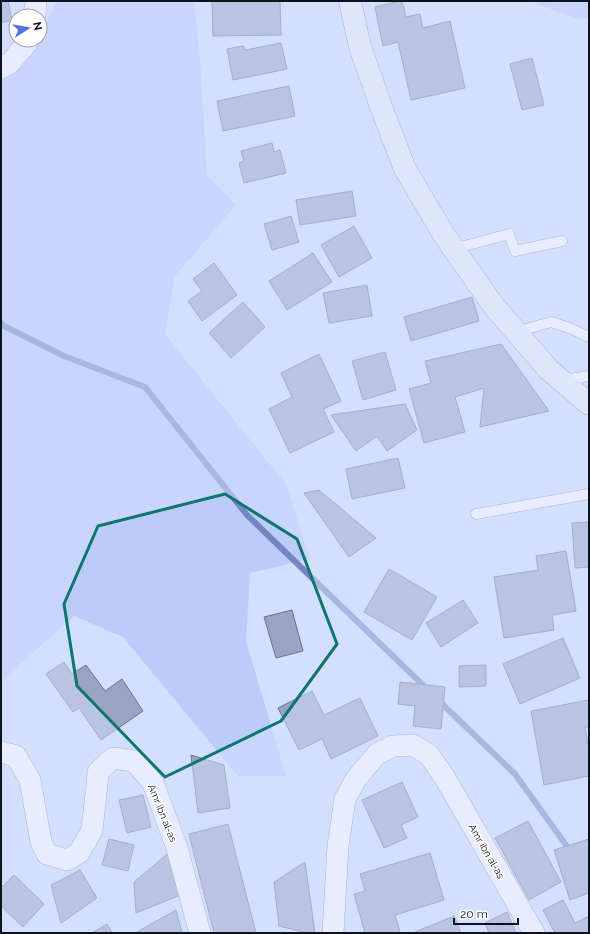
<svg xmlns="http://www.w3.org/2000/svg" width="590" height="934" viewBox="0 0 590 934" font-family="Raleway,sans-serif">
  <rect width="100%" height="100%" fill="#d3dffe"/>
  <g fill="#bbccfc">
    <path d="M57,1H194L200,58L207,176L236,205L175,276L165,334L209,389L286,484L310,559L250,573L246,641L286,776H238L123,637L74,616L1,681V78L26,63L38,40H40V35Z"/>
    <path d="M529,1H589V19L575,18Z"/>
  </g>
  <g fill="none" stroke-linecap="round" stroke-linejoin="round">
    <g stroke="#7287c2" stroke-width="6">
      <path d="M1,323L4,326L64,356L145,387L247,515L427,689"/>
      <path d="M438,700L515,774L571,852"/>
    </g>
  </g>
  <g fill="#98a4c1" stroke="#69738f">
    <path d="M1,1H8L12,20L1,23Z"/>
    <path d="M212,1H280L281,35L213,36Z"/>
    <path d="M400,1H402L406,17L420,14L423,28L450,21L465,88L411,100L398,42L383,46L375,7Z"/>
    <path d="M281,43L287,69L233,80L227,49L243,46L246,50Z"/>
    <path d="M532,58L544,105L522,110L510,64Z"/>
    <path d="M289,86L295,116L223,131L217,101Z"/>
    <path d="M272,143L274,152L280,150L286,173L244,183L239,163L244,161L241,151Z"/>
    <path d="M352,191L356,216L300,225L296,200Z"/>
    <path d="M291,216L299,242L272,250L264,224Z"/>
    <path d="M354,226L372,258L339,277L321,245Z"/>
    <path d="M313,253L332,282L287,310L269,281Z"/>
    <path d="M214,263L237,295L202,321L188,301L202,291L193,279Z"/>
    <path d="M367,285L372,316L329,323L323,293Z"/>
    <path d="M472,297L479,321L411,341L404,317Z"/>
    <path d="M243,302L265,327L231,358L209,333Z"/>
    <path d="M501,344L549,411L480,427L484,388L455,397L465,432L424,443L409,389L431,383L425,361Z"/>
    <path d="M385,352L396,390L363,400L352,361Z"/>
    <path d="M319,354L341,401L323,409L334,432L290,453L269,409L292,397L281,373Z"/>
    <path d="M405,404L417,430L387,451L377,436L356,451L331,415Z"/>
    <path d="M398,458L405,488L352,499L346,469Z"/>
    <path d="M319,490L376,538L349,557L304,493Z"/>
    <path d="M589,522V567L575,568L572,523Z"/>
    <path d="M566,551L576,611L552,615L554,630L504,638L494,577L538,570L536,556Z"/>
    <path d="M389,569L437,597L412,640L364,612Z"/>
    <path d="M463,600L478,623L441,647L426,623Z"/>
    <path d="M292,610L303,651L276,658L264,617Z"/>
    <path d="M563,638L580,678L520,704L503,664Z"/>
    <path d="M64,662L72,674L86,665L105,691L122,679L143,711L101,740L79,708L73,712L46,674Z"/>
    <path d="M486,665V686L459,687V666Z"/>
    <path d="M400,682L445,687L441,729L413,726L415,706L398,704Z"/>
    <path d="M312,691L324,715L360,698L378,736L331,759L322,739L299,750L278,708Z"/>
    <path d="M589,700V727H585L589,751V776L544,785L531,711Z"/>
    <path d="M191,755L224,765L230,808L198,813Z"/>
    <path d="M402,782L418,817L401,825L407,838L384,848L362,800Z"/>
    <path d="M143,795L151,827L127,833L119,800Z"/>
    <path d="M528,821L561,882L529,900L495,838Z"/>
    <path d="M228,824L256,933H214L189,834Z"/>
    <path d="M109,839L134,845L128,871L102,865Z"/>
    <path d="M589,839V893L570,900L554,850Z"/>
    <path d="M171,851L183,894L136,913L134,882Z"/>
    <path d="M430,853L444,900L395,915L400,932L397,933H365L354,894L365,891L360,874Z"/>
    <path d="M305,862L315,933H307L279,926L274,882Z"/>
    <path d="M80,870L97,898L61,923L51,885Z"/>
    <path d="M14,875L44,904L23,927L1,906V888Z"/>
    <path d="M563,900L575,923L589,916V933H555L543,910Z"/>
    <path d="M176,910L182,933H137V932Z"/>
    <path d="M507,912L516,933H489L485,923Z"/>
    <path d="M454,916L461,933H416L415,932Z"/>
    <path d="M107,924L112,933H92Z"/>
  </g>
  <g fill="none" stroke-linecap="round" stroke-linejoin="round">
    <g stroke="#76819d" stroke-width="11">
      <g id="lane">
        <path d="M453,249L509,234L515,251L562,241"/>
        <path d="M516,332L551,322L567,327L589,337"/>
        <path d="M563,380L589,376"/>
        <path d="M476,514L589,494"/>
      </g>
    </g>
    <g stroke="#76819d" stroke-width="22">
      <g id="street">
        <path d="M35,16L36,1"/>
        <path d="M1,68L10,63L27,43L28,40"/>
        <path d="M1,752L16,756L30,780L41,842L47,854L67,860L79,853L92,830L97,785L98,772L113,758L134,761L153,783L177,848L200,933"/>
        <path d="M333,933L338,846L345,799L356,779L377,754L393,746L413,745L429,755L445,778L534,933"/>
      </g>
    </g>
    <g stroke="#76819d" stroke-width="23">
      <path id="secondary" d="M350,1L360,47L383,112L405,169L444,235L493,305L548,369L589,404"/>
    </g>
    <use href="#lane" stroke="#fff" stroke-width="10"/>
    <use href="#street" stroke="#fff" stroke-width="21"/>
    <use href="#secondary" stroke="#ebeffa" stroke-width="22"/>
  </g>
  <path d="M0 0H590V934H0ZM225,494L297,539L337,644L281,721L165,777L77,686L64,604L98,526Z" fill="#d3dffe" fill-opacity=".55" fill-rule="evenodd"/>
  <path fill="none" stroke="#0f766e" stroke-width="3" stroke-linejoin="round" d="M225,494L297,539L337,644L281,721L165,777L77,686L64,604L98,526Z"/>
  <g text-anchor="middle" stroke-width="3.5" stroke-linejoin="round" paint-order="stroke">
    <g font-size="10" fill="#0f121d" stroke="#fff">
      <text transform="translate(163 813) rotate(68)" y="4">Amr ibn al-as</text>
      <text transform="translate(487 851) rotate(60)" y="4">Amr ibn al-as</text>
    </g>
  </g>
  <rect width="590" height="934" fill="none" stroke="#0f121d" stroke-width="4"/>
  <g transform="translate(28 28) rotate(78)"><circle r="19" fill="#ffffff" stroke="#9fa0a5"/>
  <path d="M0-3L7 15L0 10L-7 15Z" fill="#5372e7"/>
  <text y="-6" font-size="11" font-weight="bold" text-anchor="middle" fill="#0f121d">N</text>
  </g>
  <path d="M454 918v6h64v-6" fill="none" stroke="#0f121d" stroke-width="2"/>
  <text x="460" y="918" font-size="12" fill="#0f121d" stroke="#ffffff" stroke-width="3" paint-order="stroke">20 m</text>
</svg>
